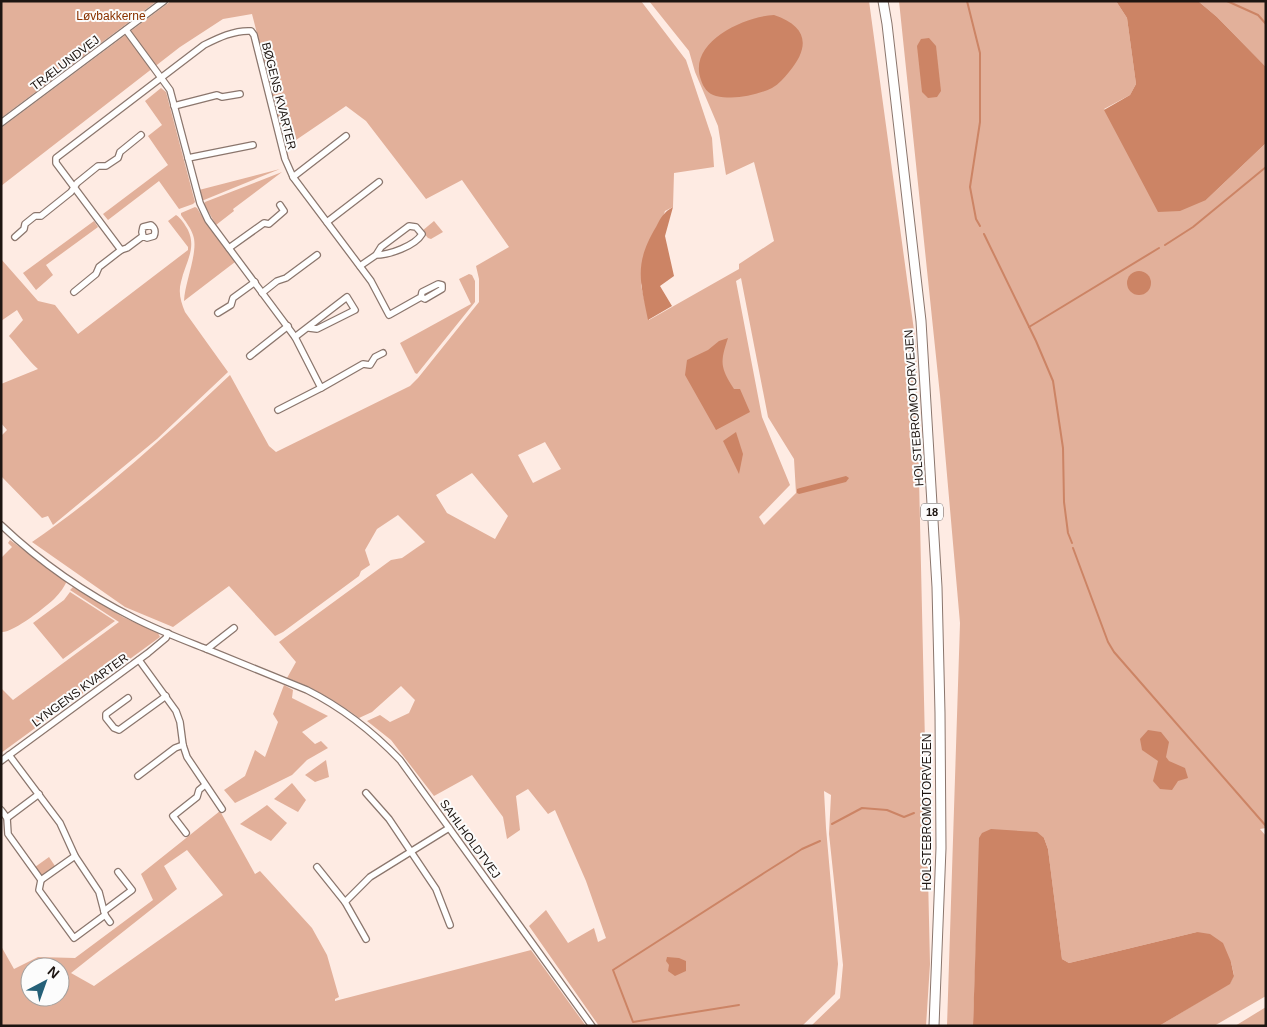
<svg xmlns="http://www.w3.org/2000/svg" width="1267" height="1027" viewBox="0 0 1267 1027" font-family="Helvetica,sans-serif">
  <rect width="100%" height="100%" fill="#feebe3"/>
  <g fill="#e2b09a" fill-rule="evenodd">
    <path d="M1,1H157L1,118Z"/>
    <path d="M171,1H641L686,60L712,138L714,167L674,173L673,207L665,211L641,285L649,320L739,269V264L774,241L754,162L726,175L718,126L695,72L689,51L649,1H869L916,345L930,964L926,1026H811L840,998L843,965L829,834L831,795L824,791L826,828L838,964L835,994L802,1026H599L529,926L546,910L568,943L594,928L598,942L606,938L586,881L555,810L548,814L528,789L516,796L520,830L507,839L503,817L472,775L434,796L391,740L367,721L380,715L390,722L409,713L415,700L401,686L372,712L359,718C336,701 314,688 287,678L296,662L279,642L391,560L402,558L425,542L398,515L377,529L365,550L370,565L361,571L359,576L283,632L275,636L229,586L173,627L125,607L32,542C104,493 167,434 230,375L269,446L276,452L410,386L418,378L479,302V279L476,266L509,247L462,180L426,199L366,121L346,106L296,140L282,131L252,14L223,19L180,47L1,186V128ZM741,278L768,417L794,459L796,493L764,525L759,517L790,485L762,417L736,281ZM545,442L561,469L533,483L518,455ZM472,473L508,516L495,539L447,513L436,495Z"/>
    <path d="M899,1H1116L1127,18L1136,84L1130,95L1104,109L1206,200L1266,143V828L1260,829L1266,836V996L1214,1026H1159L1230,983L1234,975L1231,962L1197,932L1069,963L1062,959L1048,849L1044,838L976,945L973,1026H947L960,623L940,395Z"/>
    <path d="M1198,1H1266V67L1217,17Z"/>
    <path d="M161,88L166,92L195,202L193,204L179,209L159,181L108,220L103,214L168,165L148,136L162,125L145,101Z"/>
    <path d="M280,169L204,200H202L199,190Z"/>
    <path d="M282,172L233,209L234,211L216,225L204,204L205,202Z"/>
    <path d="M195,207L197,208L205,221L235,262L184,301C185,281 199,251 193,235C191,228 185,221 181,215V213Z"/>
    <path d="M176,215C181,218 185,225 188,230C197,249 185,263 181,282C178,293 181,302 185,312L228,372L157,439L53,525L48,516L42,518L1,476V436L7,430L1,423V384L38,369C27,359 19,347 9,336L23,320L17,310L1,321V259L38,301L55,305L78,334L188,250V247L168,221Z"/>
    <path d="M94,221L98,227L46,265L53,275L36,290L23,273Z"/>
    <path d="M434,221L443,232L431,239L428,238L422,231Z"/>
    <path d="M469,274L472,275L475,281V302L417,374L415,373L400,343L471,304L459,279Z"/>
    <path d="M10,540L67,581C64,587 60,593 55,598C47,606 12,634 1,632V558L12,547L8,543Z"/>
    <path d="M73,587L123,617L158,633L160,637L1,753V688L13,700L119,622L70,590Z"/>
    <path d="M70,592L115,621L63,659L33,623L64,600Z"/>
    <path d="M284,685L293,690L292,698L328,716L302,732L315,744L321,741L328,748L307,760L292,775L235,803L224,790L245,776L255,750L265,757L278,722L273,714Z"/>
    <path d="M326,760L329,777L315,782L305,775Z"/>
    <path d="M292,783L306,800L298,812L274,799Z"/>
    <path d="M267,805L287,823L271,841L240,824Z"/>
    <path d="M220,811L255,874L260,871L312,928L327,955L339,997L335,999V1001L531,950L586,1026H1V946L14,969L38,957L75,958L153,900L141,874ZM187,850L223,895L94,986L71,973L177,889L164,866ZM30,967H60V997H30Z"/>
    <path d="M49,857L55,866L41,876L35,867Z"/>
    <path d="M1266,1007V1026H1235Z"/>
  </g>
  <g fill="#cc8465">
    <path d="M1116,1H1198L1217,17L1266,67V143L1206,200L1180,211L1158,212L1104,110L1130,95L1136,84L1127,18Z"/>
    <path d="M774,15C807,26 811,46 789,72C784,78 779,84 772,88C755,96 734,100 716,96C708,94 703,87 701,80C687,42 745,16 774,15Z"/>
    <path d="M929,38L936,46L941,91L937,97L928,98L922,92L917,46L921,39Z"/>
    <path d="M673,207L665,236L674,276L660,286L672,306L648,320C640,280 634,264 656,227C661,217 664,212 673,207Z"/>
    <circle cx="1139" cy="283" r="12"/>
    <path d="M728,338C720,362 720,367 734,389H740L750,412L716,430L685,375L687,360L708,350L719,341Z"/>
    <path d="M736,432L743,454L739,474L723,441Z"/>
    <path d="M846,476L849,478L846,482L799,494L797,493V489L800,488Z"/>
    <path d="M1148,730L1161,732L1169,742L1166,757L1169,761L1185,768L1188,778L1178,781L1172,790L1160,789L1153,781L1158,761L1142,750L1140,739Z"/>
    <path d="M991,829L1037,832L1044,838L1048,849L1062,959L1069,963L1197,932L1210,934L1223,943L1231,962L1234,976L1230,984L1159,1026H973L979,838L982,833Z"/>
    <path d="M667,957L679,958L686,961V971L675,976L668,971L669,965L666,961Z"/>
  </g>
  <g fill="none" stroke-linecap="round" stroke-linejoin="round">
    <g stroke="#cc8465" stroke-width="2">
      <path d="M967,1L980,53V122L970,187L976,219L980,226"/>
      <path d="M1227,1L1258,15L1266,24"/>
      <path d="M984,234L1036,341L1053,381L1063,448L1064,502L1068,533L1072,543"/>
      <path d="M1165,245L1193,227L1266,167"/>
      <path d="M1029,327L1159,248"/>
      <path d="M1073,548L1108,642L1114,652L1266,826"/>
      <path d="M832,824L862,808L887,810L904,817L914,813"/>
      <path d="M739,1005L633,1022L613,970L764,873L802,849L820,841"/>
    </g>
    <g stroke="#8b766d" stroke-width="8">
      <g id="minor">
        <path d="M126,30L170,90L200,203L208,220L295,337L321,388L363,364L370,365L375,357L383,353"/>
        <path d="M174,106L217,95L222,97L240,94"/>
        <path d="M1,123L164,1"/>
        <path d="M188,158L253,145"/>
        <path d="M293,177L346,136"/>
        <path d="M327,222L379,182"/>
        <path d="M15,237L24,229L25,224L35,216H41L71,192L77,183L98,166H106L118,158L120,152L141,135"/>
        <path d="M229,248L264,223L269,224L284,211L280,205"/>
        <path d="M121,250L56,163V158L204,45C218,38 234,30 251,31L254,35L285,159L293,177L371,281L389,315L421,297L425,299L442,289V285L438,284L422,292L421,297"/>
        <path d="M360,266L376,255L381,247L409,226L416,227L422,234C415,246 389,255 376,255"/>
        <path d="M74,292L96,274L99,267L121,250L127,248L143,236L147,238L154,236C156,231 155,228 151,225L143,227L142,232L143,236"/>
        <path d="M262,293L277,281L286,278L317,255"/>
        <path d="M218,313L231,305L233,298L255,282"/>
        <path d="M295,337L347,297L355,310L317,329L309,328"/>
        <path d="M250,356L288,326"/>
        <path d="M278,410L321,388"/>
        <path d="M1,525C40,562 86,594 134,618C157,630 181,639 204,648C238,662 272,676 307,690C343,708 372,731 400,760L592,1026"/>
        <path d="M207,649L234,628"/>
        <path d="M139,660L176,711L180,722L183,745L187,757L222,809"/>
        <path d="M128,698L106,714V718L114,728L119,730L166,696"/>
        <path d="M9,755L60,823L75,856L99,892L105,915L110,922"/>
        <path d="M1,761L148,653L166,638L168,633"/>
        <path d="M138,776L175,748L183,745"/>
        <path d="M366,793L389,819L436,889L450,925"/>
        <path d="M1,810L7,818L8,834L41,880L39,890L74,938L105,915"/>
        <path d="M7,818L39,794"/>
        <path d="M186,833L173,816L197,797L199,790L205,785"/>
        <path d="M317,867L345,902L366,939"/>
        <path d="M41,880L75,856"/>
        <path d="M345,902L370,877L449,828"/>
        <path d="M104,911L132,890L118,872"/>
      </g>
    </g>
    <g stroke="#8b766d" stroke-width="11">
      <path id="highway" d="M883,1L887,24L921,321L937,587L940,713L941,848L934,1026"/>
    </g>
    <use href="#minor" stroke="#fff" stroke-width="5.5"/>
    <use href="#highway" stroke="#fff" stroke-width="9"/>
  </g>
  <g text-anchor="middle" stroke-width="4" stroke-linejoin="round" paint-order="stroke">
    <rect fill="#fcfcfc" stroke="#605a58" stroke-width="1" x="921" y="503.5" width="22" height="17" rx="4"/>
    <g font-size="11" font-weight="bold" fill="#1d1511">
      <text x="932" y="516">18</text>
    </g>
    <g font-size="12" fill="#893200" stroke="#fcfcfc">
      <text x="111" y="20">Løvbakkerne</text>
    </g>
    <g font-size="12" fill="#1d1511" stroke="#fcfcfc">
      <text transform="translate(65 63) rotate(-37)" y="4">TRÆLUNDVEJ</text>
      <text transform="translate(279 96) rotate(76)" y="4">BØGENS KVARTER</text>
      <text transform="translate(914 408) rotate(-94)" y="4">HOLSTEBROMOTORVEJEN</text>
      <text transform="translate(80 690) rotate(-36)" y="4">LYNGENS KVARTER</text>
      <text transform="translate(927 812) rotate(-90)" y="4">HOLSTEBROMOTORVEJEN</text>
      <text transform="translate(470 839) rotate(54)" y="4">SAHLHOLDTVEJ</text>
    </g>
  </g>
  <rect width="1267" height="1027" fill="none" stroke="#1d1511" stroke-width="5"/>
  <g transform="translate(45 982) rotate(41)"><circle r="24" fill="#fcfcfc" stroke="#a3a09e"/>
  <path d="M0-4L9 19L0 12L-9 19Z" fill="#256078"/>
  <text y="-8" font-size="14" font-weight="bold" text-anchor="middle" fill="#1d1511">N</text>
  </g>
</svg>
